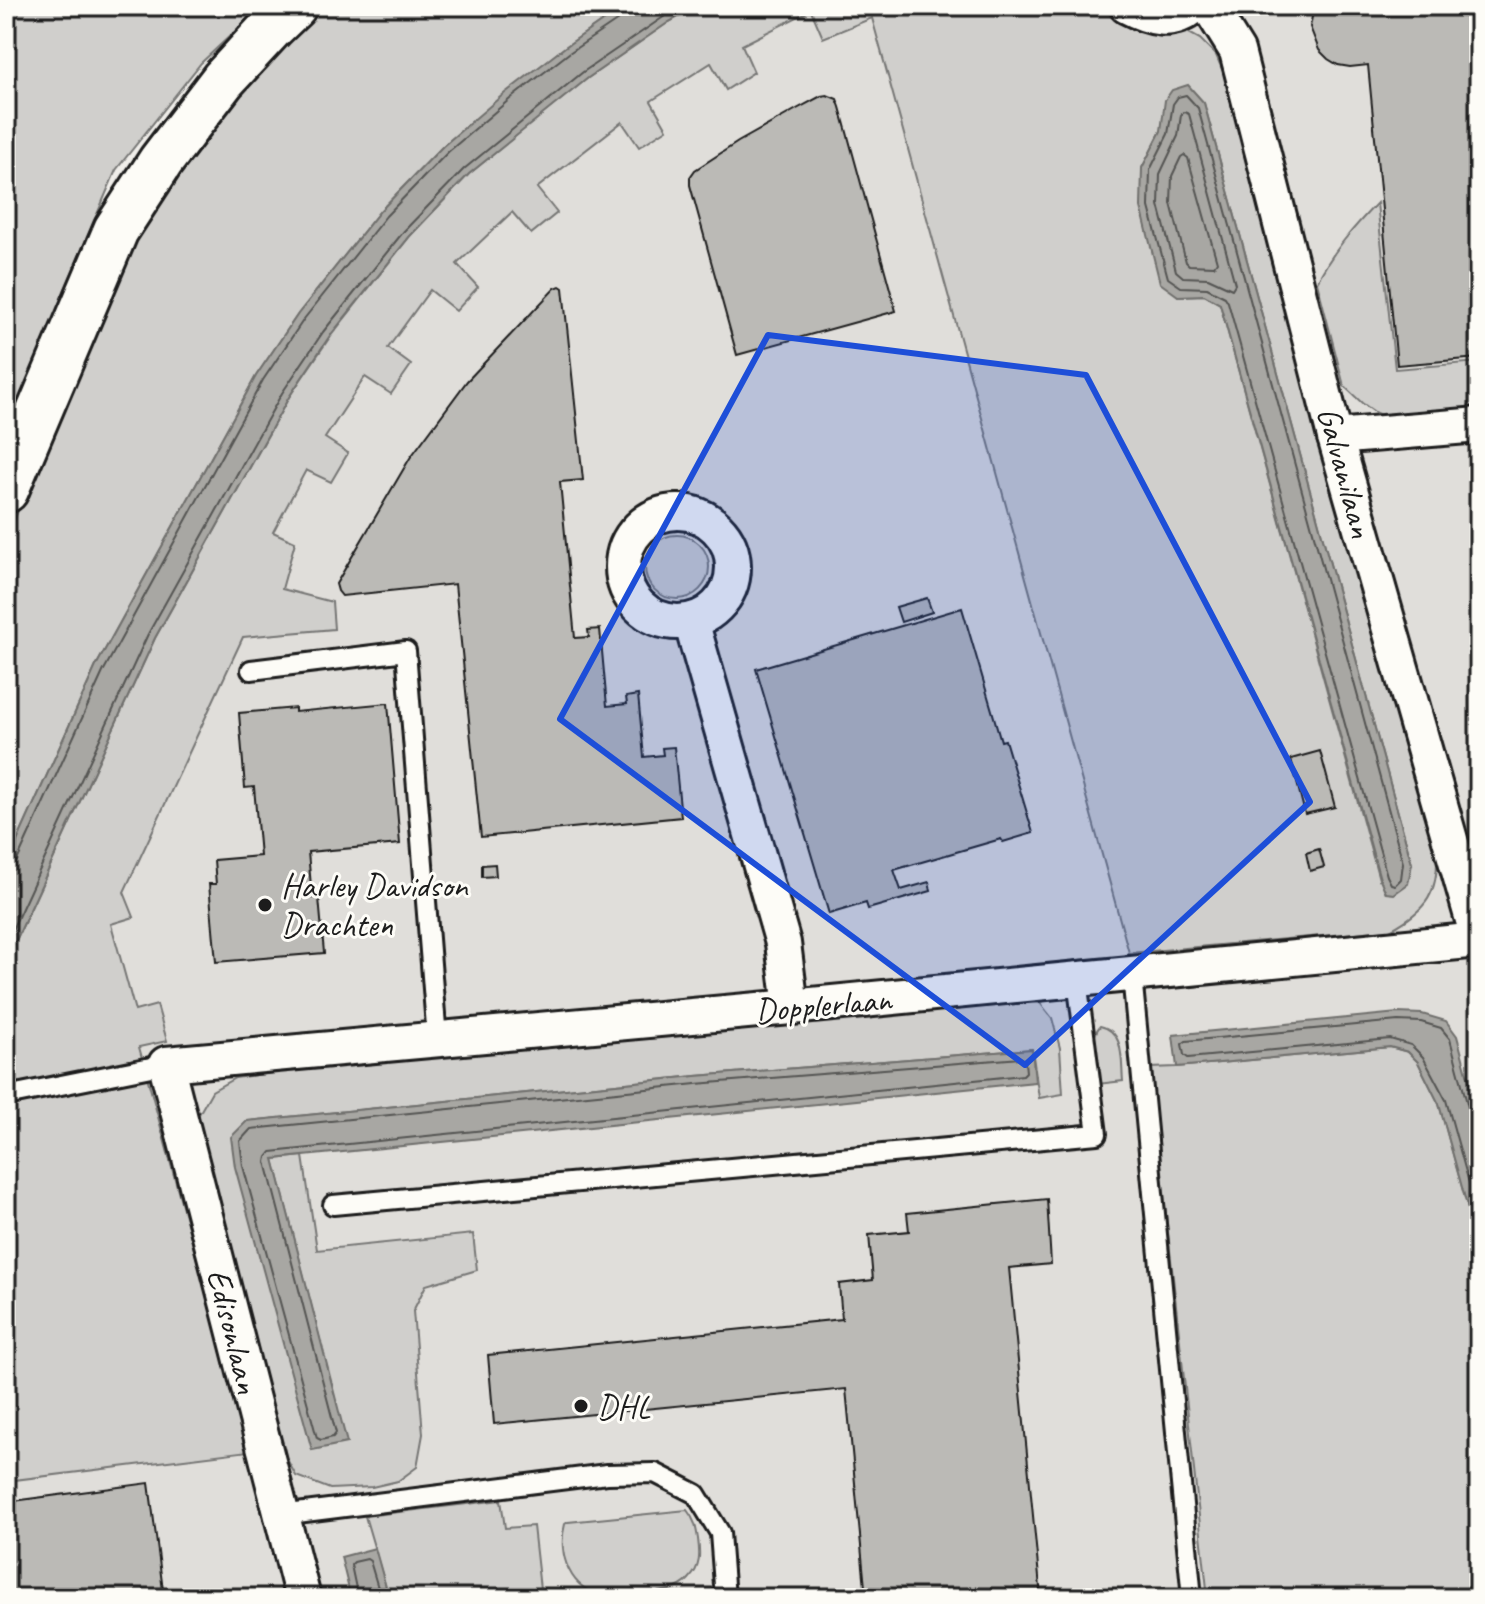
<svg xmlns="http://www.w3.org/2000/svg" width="1485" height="1604" viewBox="0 0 1485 1604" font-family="Caveat,sans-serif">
  <rect width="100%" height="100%" fill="#f0eeea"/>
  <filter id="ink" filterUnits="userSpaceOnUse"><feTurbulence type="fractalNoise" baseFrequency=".0125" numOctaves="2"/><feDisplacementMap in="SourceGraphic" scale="16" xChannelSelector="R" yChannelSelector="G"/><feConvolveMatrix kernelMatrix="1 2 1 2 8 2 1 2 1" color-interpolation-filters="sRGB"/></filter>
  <g filter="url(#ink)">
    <path fill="#e0deda" d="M657,6H1479V1598H6V919L288,349Z"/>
    <g fill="#d0cfcc" stroke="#767674" stroke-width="2" fill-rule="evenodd">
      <path d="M6,6H262L201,63L116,170L65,289L6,443Z"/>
      <path d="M326,6H624L565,47L443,146L380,211L298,314L256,376L96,666L6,866V540L71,381L130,248L216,107Z"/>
      <path d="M698,6H1113L1180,28L1200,39L1216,55L1225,76L1437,850C1439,893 1427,910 1390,930L1129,953L872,18L823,38L811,10L742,45L754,72L726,90L711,63L651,101L667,129L639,147L622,122L537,188L557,213L531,234L512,212L457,264L478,287L456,311L430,290L388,348L411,365L391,394L365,377L325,438L348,453L331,482L306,470L273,532L295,542L282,589L332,602L334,629L243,637L124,892L134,917L111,924L135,1011L157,1005L167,1041L139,1047L249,1451L6,1481V962L155,638L289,397L330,337L410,236L469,174L530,124L588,78L669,22ZM1188,86L1204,103L1412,864L1379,879L1220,304L1204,295L1178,296L1142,168L1161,131Z"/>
      <path d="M1377,203L1395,369L1479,362V415L1395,421L1376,413L1362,403L1344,386L1317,282C1332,252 1354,227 1377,203Z"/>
      <circle cx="677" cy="567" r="32"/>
      <path d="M1016,1000L1040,1003L1052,1018L1060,1048L1063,1094L1039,1098L1032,1049L696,1076L247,1121L346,1442L274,1159L303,1156L317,1250L473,1234L477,1270L426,1285L413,1311L423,1434L417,1467L398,1481L372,1487L330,1489L296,1476L283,1452L200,1136L199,1114L212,1091L235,1078L307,1068Z"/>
      <path d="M1100,1026C1125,1031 1121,1061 1123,1081L1098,1084C1097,1067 1088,1039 1100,1026Z"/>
      <path d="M1390,1047L1408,1052L1418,1062L1439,1104L1479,1249V1598H1208L1150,1068L1177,1067Z"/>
      <path d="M501,1500L505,1528L533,1526L541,1598H389L365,1516Z"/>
      <path d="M687,1510C695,1520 696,1527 698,1539C700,1554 701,1567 689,1579C678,1592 658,1592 643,1593C631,1594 617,1596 605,1595C570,1592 557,1554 565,1524L568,1522Z"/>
    </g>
    <g fill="#a8a7a3" stroke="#706f6d" stroke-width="2">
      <path d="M624,6H698L669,22L588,78L469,174L410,236L329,337L289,397L155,638L6,962V866L96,666L256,376L298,314L380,211L443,146L505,93L565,47Z"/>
      <path d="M1188,85L1204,103L1412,864L1408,884L1394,894L1386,893L1380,879L1220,304L1204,295L1178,296L1160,283L1141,207L1142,168L1161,131L1165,100L1172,90Z"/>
      <path d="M1398,1013L1422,1014L1446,1021L1457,1036L1479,1118V1249L1439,1104L1418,1062L1408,1052L1390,1047L1177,1067L1173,1035Z"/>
      <path d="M1032,1049L1035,1082L274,1159L347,1443L312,1450L235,1167L231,1137L247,1121L696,1076Z"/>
      <path d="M375,1548L389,1598H351L341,1557Z"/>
    </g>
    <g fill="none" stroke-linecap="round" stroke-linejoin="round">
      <g stroke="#545452" stroke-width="2">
        <path d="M1186,95L1198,108L1403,863L1401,879L1395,885L1391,884L1387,876L1228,302L1225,297L1207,288L1181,287L1168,278L1149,207L1150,170L1168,134L1173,104L1178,97Z"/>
        <path d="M1184,112L1189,114L1235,284L1232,289L1208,278L1183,277L1176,271L1159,205L1160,174L1178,136L1181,115Z"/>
        <path d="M1184,155L1188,158L1217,262L1214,266L1189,265L1186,262L1171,203L1172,176L1181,157Z"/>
        <path d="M6,866H12L17,861L104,670L263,380L304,319L386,216L448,152L510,99L569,53L624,16L627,11V6"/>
        <path d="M6,943L148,634L282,393L323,332L404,231L464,169L583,72L665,16L681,6"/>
        <path d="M1021,1058L1025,1062L1026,1072L1023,1075L271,1152L267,1157L266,1162L336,1433L333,1437L321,1440L317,1438L243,1166L240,1141L251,1129L696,1084Z"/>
        <path d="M1479,1112H1473L1468,1107L1450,1039L1441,1028L1421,1022L1398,1021L1186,1041L1182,1044L1184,1055L1188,1058L1390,1039L1411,1045L1423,1057L1446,1100L1479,1219"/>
        <path d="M358,1598L351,1565L354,1562L367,1559L370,1561L381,1598"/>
      </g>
    </g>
    <g fill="#bbbab6" stroke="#1c1c1c" stroke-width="2">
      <path d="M1314,6H1479V358L1397,365L1368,65L1350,67L1338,65L1328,59L1319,50L1310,27Z"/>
      <path d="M827,95L837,99L840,107L896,311L737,355L690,185V177L695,170L738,142L795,110L821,96Z"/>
      <path d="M560,286L563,288L583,480L560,482L575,638L589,637L588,630L600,629L607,706L627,704L626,697L638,695L644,757L663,755L662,748L674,747L681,817L481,837L455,584L342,596L338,591L336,584L410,458L467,381L555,288Z"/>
      <path d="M927,598L932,612L901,622L896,607Z"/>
      <path d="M962,608L1001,741L1005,740L1033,833L1003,842L1001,839L894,870L901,890L929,882L931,891L868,909L866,903L829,914L756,669Z"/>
      <path d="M388,703L400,844L308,852L312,898H319L324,953L216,962L209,884H216L214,860L260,856L254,787L245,788L239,713L295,708V712Z"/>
      <path d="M1320,751L1335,807L1305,814L1291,759Z"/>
      <path d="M1319,849L1324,867L1310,871L1306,853Z"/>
      <path d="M495,864L496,876L482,877V865Z"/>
      <path d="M1047,1199L1051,1264L1009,1268L1041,1598H866L846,1389L494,1424L488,1355L842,1319L839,1284L873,1280L869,1235L909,1231L907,1213Z"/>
      <path d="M149,1483L164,1598H6V1502Z"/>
    </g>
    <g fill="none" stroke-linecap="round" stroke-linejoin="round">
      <g stroke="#1c1c1c" stroke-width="24">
        <g id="service">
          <path d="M251,670L406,651L437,1039"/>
          <path d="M1132,975L1192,1598"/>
          <path d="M6,1096L166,1064"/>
          <path d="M333,1205L1097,1134L1077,980"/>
          <path d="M281,1515L607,1474L655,1473L696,1494L720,1533L725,1598"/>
        </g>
      </g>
      <g stroke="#1c1c1c" stroke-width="40">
        <g id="minor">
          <path d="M1127,6C1150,18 1172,25 1194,6"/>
          <path d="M1209,6L1237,51L1335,437L1479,941"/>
          <path d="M1335,437L1479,425"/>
          <circle cx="678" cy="567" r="55"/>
          <path d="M691,621L783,943L791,1007"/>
          <path d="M303,1598L166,1064L791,1007L1479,940"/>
        </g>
      </g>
      <g stroke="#1c1c1c" stroke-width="50">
        <path id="motorway" d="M6,490L116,230L161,161L223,80L272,27L294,6"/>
      </g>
      <use href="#service" stroke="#fdfcf7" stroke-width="18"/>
      <use href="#minor" stroke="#fdfcf7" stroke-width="34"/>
      <use href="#motorway" stroke="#fdfcf7" stroke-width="44"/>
    </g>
  </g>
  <path fill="#1d4ed8" fill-opacity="0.2" stroke="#1d4ed8" stroke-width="6" stroke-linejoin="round" d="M768,335L1086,375L1310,802L1025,1065L560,719Z"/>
  <g fill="#1c1c1c" stroke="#fdfcf7" stroke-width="3">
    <circle cx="265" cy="905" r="8"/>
    <circle cx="581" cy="1406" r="8"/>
  </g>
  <g text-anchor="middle" stroke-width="6" stroke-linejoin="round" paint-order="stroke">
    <g font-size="34" fill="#1c1c1c" stroke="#fdfcf7">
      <text transform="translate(1346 472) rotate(75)" y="12">Galvanilaan</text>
      <text transform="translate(823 1004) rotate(-5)" y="12">Dopplerlaan</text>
      <text transform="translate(234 1331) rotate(76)" y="12">Edisonlaan</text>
    </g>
    <g font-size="34" fill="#1c1c1c" stroke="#fdfcf7" text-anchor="start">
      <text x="281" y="897">Harley Davidson<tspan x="281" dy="39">Drachten</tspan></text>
      <text x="597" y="1418">DHL</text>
    </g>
  </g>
  <rect width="1485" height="1604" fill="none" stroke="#fdfcf7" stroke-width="32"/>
  <rect x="16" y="16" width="1453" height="1572" fill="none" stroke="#1c1c1c" stroke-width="3" filter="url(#ink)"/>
</svg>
